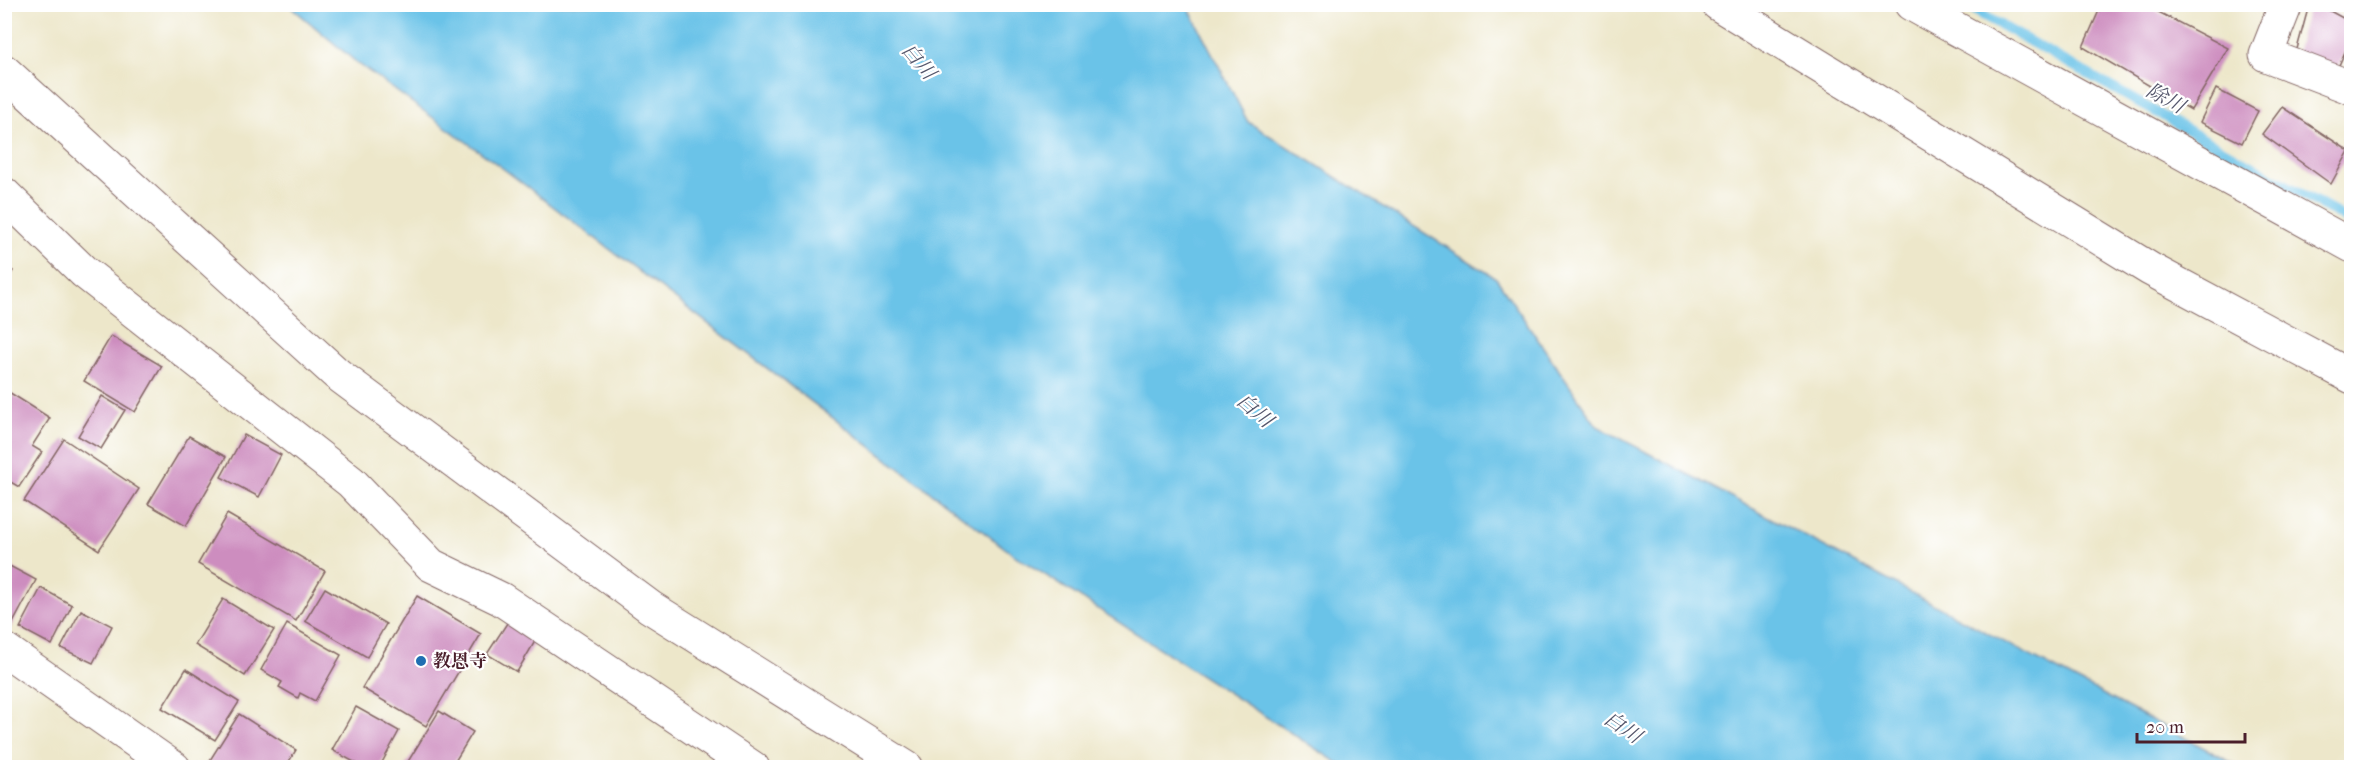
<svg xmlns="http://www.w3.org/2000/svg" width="2356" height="772" viewBox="0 0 2356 772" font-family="'IM FELL French Canon','Noto Serif JP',serif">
  <rect width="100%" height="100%" fill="#fff"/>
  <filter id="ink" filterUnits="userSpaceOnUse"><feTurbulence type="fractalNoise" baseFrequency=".0167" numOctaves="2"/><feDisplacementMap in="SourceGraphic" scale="12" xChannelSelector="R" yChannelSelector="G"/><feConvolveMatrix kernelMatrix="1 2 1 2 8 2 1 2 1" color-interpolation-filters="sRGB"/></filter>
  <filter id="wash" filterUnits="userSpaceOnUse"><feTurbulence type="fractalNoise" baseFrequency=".008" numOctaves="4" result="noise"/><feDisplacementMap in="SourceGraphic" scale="24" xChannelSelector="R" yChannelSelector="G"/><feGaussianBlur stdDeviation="1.35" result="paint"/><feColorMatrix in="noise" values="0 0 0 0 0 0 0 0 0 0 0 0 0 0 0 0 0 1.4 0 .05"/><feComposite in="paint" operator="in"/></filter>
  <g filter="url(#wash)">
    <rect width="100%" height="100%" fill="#ede7ca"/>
    <path fill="#6bc3e8" stroke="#5a718a" stroke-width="1.5" d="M289,5H1187L1248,122L1496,278L1597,426L2240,767H1344L1014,555L501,167L356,62Z"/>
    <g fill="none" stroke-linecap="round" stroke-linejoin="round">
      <path stroke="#6bc3e8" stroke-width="10" d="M1963,4L2352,222"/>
    </g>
    <g id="blocks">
      <g fill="#cd8dbf">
        <path d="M2102,4H2143L2228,48L2191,110L2083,47Z"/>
        <path d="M2309,5H2319L2352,23V36L2336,72L2294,60Z"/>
        <path d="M2216,89L2258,111L2242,143L2200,122Z"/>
        <path d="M2282,107L2349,151L2331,184L2262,134Z"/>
        <path d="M4,265L13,271L4,284Z"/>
        <path d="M111,336L162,366L135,412L84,381Z"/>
        <path d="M4,389L50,418L32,446L42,452L19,487L4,478Z"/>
        <path d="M102,396L125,410L101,449L78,436Z"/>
        <path d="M244,435L281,455L259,497L221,477Z"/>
        <path d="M189,436L226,457L186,526L148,504Z"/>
        <path d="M64,439L139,489L99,550L24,501Z"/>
        <path d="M227,514L325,571L296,621L198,564Z"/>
        <path d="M4,563L36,580L7,634L4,633Z"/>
        <path d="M41,588L72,605L52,645L20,628Z"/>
        <path d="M325,588L386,624L367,657L305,621Z"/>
        <path d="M417,596L481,634L426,726L362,688Z"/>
        <path d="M223,599L274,630L245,676L195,645Z"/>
        <path d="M81,610L112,626L93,663L61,648Z"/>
        <path d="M509,620L537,638L517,672L487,654Z"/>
        <path d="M287,624L341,655L315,701L300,693L298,698L279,687L282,682L261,670Z"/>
        <path d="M186,669L239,702L215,740L162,708Z"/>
        <path d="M356,707L399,731L379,768H365L332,750Z"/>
        <path d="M439,711L473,732L451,768H404Z"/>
        <path d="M239,714L296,750L285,768H205Z"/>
      </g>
    </g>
  </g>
  <g filter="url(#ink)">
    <use href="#blocks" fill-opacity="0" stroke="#836563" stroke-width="1.5"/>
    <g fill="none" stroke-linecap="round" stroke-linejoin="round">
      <g stroke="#836563" stroke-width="35">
        <g id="minor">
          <path d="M1718,4L2150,269L2352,377"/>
          <path d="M1911,4L2352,246"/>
          <path d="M2286,4L2266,55L2352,88"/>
          <path d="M4,71L337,374L650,607L907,768"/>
          <path d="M4,194L84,272L351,482L431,565L501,599L753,768"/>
          <path d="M4,649L174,768"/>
        </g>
      </g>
      <use href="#minor" stroke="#fff" stroke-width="33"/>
    </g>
  </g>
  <circle fill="#1f6fb2" stroke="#fff" stroke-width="2" cx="421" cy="661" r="6"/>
  <g text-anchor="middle" stroke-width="4.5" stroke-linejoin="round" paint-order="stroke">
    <g font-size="18" font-weight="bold" fill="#4a1f2b" stroke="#fff" text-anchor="start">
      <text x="433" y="667">教恩寺</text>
    </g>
    <g font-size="20" font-style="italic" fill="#56586d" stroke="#fff">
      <text transform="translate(919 61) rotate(50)" y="7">白川</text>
      <text transform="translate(2166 98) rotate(29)" y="7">除川</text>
      <text transform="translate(1255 410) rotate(41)" y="7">白川</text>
      <text transform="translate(1623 727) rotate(34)" y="7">白川</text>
    </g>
  </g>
  <rect width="2356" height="772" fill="none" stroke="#fff" stroke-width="24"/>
  <path d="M2137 733v9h108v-9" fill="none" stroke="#4a1f2b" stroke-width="3"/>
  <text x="2146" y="733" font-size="18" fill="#4a1f2b" stroke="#ffffff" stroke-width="4.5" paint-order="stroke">20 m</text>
</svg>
